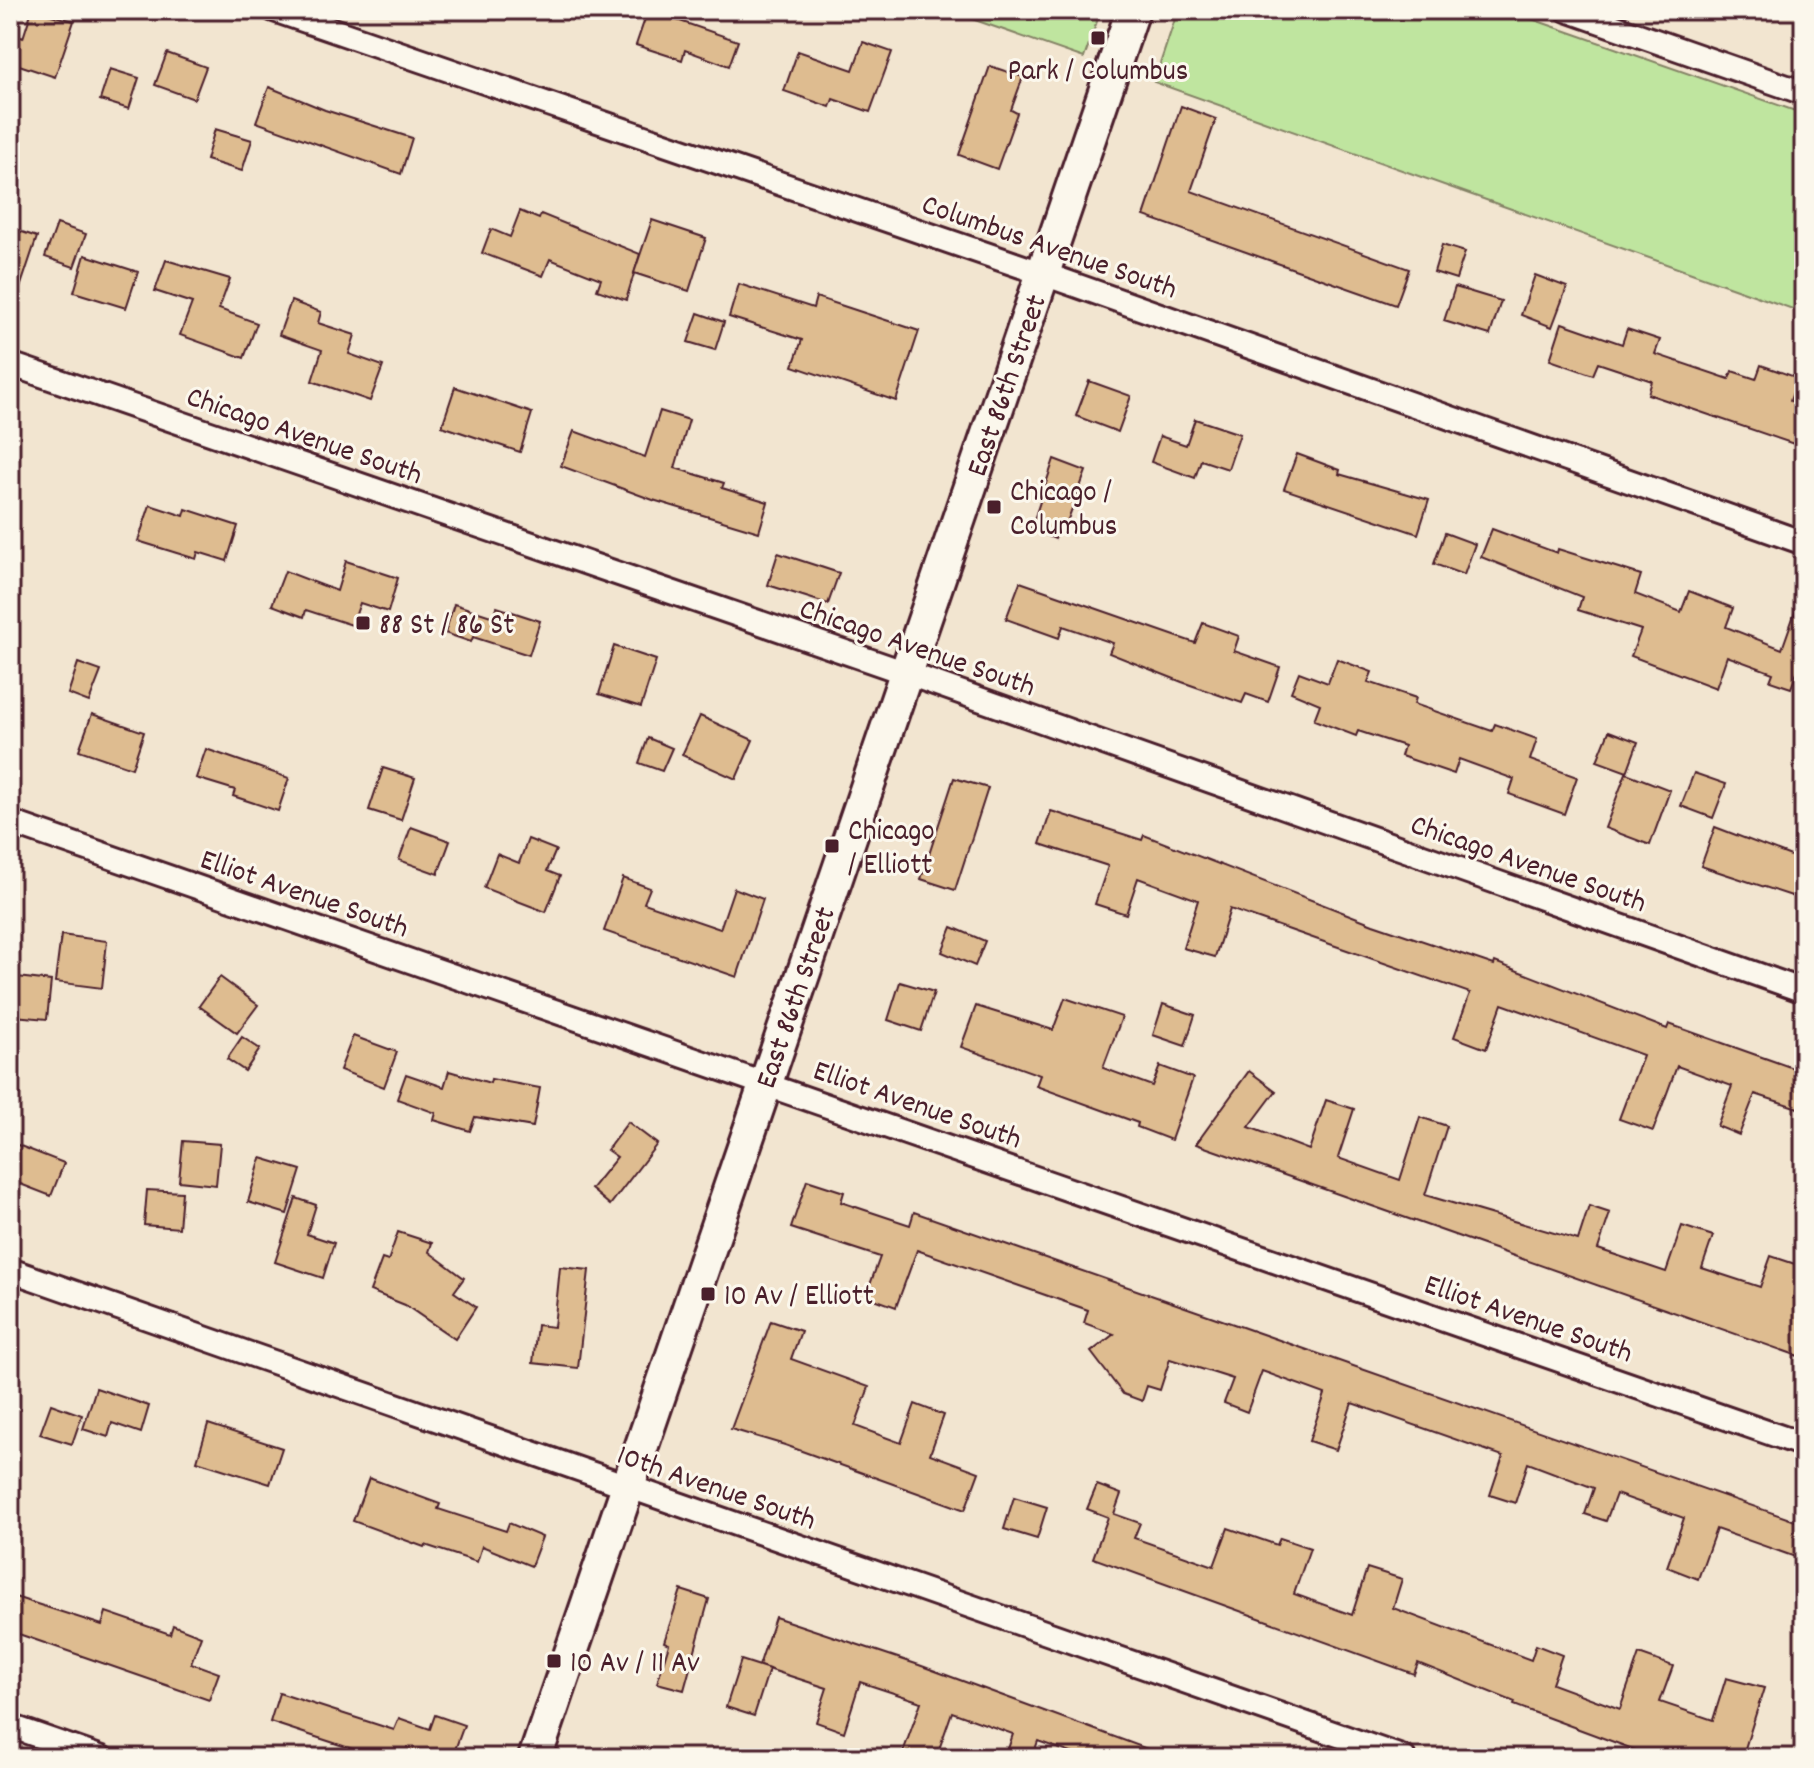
<svg xmlns="http://www.w3.org/2000/svg" width="1814" height="1768" viewBox="0 0 1814 1768" font-family="Dekko,sans-serif">
  <rect width="100%" height="100%" fill="#f2e5d0"/>
  <filter id="ink" filterUnits="userSpaceOnUse"><feTurbulence type="fractalNoise" baseFrequency=".0125" numOctaves="2"/><feDisplacementMap in="SourceGraphic" scale="16" xChannelSelector="R" yChannelSelector="G"/><feConvolveMatrix kernelMatrix="1 2 1 2 8 2 1 2 1" color-interpolation-filters="sRGB"/></filter>
  <g filter="url(#ink)">
    <g fill="#bfe59f" stroke="#848265" stroke-width="2">
      <path d="M946,10H1101L1084,58Z"/>
      <path d="M1178,10H1506L1804,114V313L1154,82Z"/>
    </g>
    <g fill="#debc90" stroke="#4a1f2b" stroke-width="2">
      <path d="M32,10L74,21L55,77L10,62V33L23,38Z"/>
      <path d="M648,10L738,41L729,66L685,50L682,60L636,45Z"/>
      <path d="M863,42L892,52L870,112L833,99L830,107L784,91L798,51L853,70Z"/>
      <path d="M167,53L206,67L194,99L155,85Z"/>
      <path d="M990,66L1023,77L1011,110L1017,113L997,169L959,155Z"/>
      <path d="M110,69L139,78L129,109L100,100Z"/>
      <path d="M269,87L325,110L412,138L401,174L256,122Z"/>
      <path d="M1181,106L1216,119L1191,191L1409,269L1396,305L1144,216Z"/>
      <path d="M215,129L252,140L242,171L206,160Z"/>
      <path d="M520,211L539,219L541,214L640,254L626,300L597,290L601,279L550,259L543,276L482,253L491,229L510,237Z"/>
      <path d="M652,220L706,238L689,291L634,273Z"/>
      <path d="M57,224L86,234L74,267L45,257Z"/>
      <path d="M10,228L37,237L14,306H10Z"/>
      <path d="M1442,245L1465,252L1456,279L1434,272Z"/>
      <path d="M85,255L138,272L126,308L74,292Z"/>
      <path d="M166,260L230,279L219,309L257,323L244,358L180,335L192,303L155,291Z"/>
      <path d="M1535,275L1567,287L1552,327L1521,315Z"/>
      <path d="M739,284L813,308L816,297L919,331L896,401L793,366L802,340L729,317Z"/>
      <path d="M1455,287L1501,301L1490,335L1444,321Z"/>
      <path d="M291,301L321,312L318,323L355,335L349,354L383,366L370,401L312,381L322,350L279,335Z"/>
      <path d="M698,313L724,322L715,350L688,342Z"/>
      <path d="M1562,323L1622,344L1627,329L1660,340L1655,354L1729,379L1732,371L1756,379L1761,365L1798,378L1790,401L1804,406V417L1794,444L1648,394L1652,381L1598,363L1593,375L1550,360Z"/>
      <path d="M1089,381L1131,396L1118,432L1076,416Z"/>
      <path d="M455,387L532,413L520,452L442,426Z"/>
      <path d="M660,411L689,420L675,468L724,483L722,488L768,502L759,532L653,500L561,466L574,431L645,457Z"/>
      <path d="M1195,419L1240,434L1228,469L1201,460L1195,478L1151,462L1160,436L1186,445Z"/>
      <path d="M1297,454L1340,470L1339,474L1429,500L1418,534L1284,489Z"/>
      <path d="M1054,459L1086,471L1064,530L1059,528L1055,539L1031,529Z"/>
      <path d="M150,505L184,516L186,509L238,526L227,561L198,552L196,559L138,541Z"/>
      <path d="M1492,529L1557,553L1558,549L1641,575L1635,594L1681,612L1689,591L1733,608L1726,627L1782,649L1801,595L1804,596V672L1798,670L1791,688L1770,681L1773,673L1727,656L1716,688L1631,656L1641,630L1578,610L1582,597L1481,557Z"/>
      <path d="M1445,533L1475,544L1464,575L1434,564Z"/>
      <path d="M778,553L839,573L828,604L768,585Z"/>
      <path d="M346,561L398,578L388,612L360,603L352,625L306,610L304,617L272,605L285,571L337,591Z"/>
      <path d="M1020,582L1195,643L1203,623L1239,636L1234,651L1280,667L1268,702L1246,694L1242,703L1182,682L1109,653L1113,643L1063,626L1059,638L1006,619Z"/>
      <path d="M454,604L494,617L497,607L540,621L529,655L473,637L471,642L445,633Z"/>
      <path d="M614,646L656,660L641,707L599,694Z"/>
      <path d="M1337,659L1372,672L1368,682L1416,698L1414,704L1492,731L1495,724L1537,739L1530,760L1577,777L1564,814L1509,794L1514,779L1459,759L1454,774L1401,756L1404,746L1358,731L1356,736L1314,720L1320,704L1291,692L1299,672L1328,683Z"/>
      <path d="M78,663L101,671L89,702L68,694Z"/>
      <path d="M92,714L144,732L132,768L79,750Z"/>
      <path d="M700,716L753,740L736,779L682,755Z"/>
      <path d="M1609,731L1638,742L1627,772L1597,761Z"/>
      <path d="M648,738L672,748L662,771L639,763Z"/>
      <path d="M206,749L289,778L278,811L233,796L235,790L196,778Z"/>
      <path d="M383,768L415,778L401,820L369,810Z"/>
      <path d="M1626,773L1670,790L1650,845L1605,828Z"/>
      <path d="M1694,773L1726,784L1713,818L1681,806Z"/>
      <path d="M954,778L988,788L955,890L921,879Z"/>
      <path d="M1051,811L1142,840L1144,835L1373,924L1494,965L1495,962L1667,1029L1669,1024L1804,1072V1110L1755,1094L1739,1135L1717,1126L1732,1086L1677,1066L1653,1131L1619,1119L1643,1055L1502,1004L1486,1049L1454,1037L1470,993L1230,909L1215,957L1183,948L1198,900L1138,878L1126,914L1095,904L1108,866L1040,844Z"/>
      <path d="M411,827L450,841L438,874L399,860Z"/>
      <path d="M1715,827L1804,861V900L1701,866Z"/>
      <path d="M528,839L556,850L547,871L560,876L546,912L484,888L497,854L519,863Z"/>
      <path d="M623,878L650,888L644,903L720,929L734,888L763,899L737,977L604,931Z"/>
      <path d="M952,927L985,941L975,966L942,952Z"/>
      <path d="M61,935L107,941L102,988L55,982Z"/>
      <path d="M17,977L51,981L47,1019L14,1016Z"/>
      <path d="M220,977L258,1005L237,1033L199,1006Z"/>
      <path d="M900,982L934,992L921,1031L888,1020Z"/>
      <path d="M1065,998L1122,1017L1103,1068L1152,1086L1160,1066L1193,1078L1171,1140L1137,1127L1138,1123L1036,1086L1040,1075L961,1047L976,1006L1053,1030Z"/>
      <path d="M1163,1004L1195,1015L1185,1046L1153,1035Z"/>
      <path d="M353,1036L397,1052L384,1087L340,1070Z"/>
      <path d="M242,1037L260,1049L245,1071L227,1059Z"/>
      <path d="M449,1071L490,1083L491,1079L540,1088L533,1127L475,1117L470,1131L434,1120L436,1113L397,1099L406,1074L444,1087Z"/>
      <path d="M1249,1071L1276,1091L1249,1127L1309,1150L1326,1100L1354,1109L1338,1158L1400,1180L1420,1117L1447,1126L1425,1195L1578,1240L1589,1206L1610,1213L1598,1249L1666,1272L1682,1226L1713,1236L1702,1268L1760,1287L1771,1256L1804,1267L1793,1298L1804,1302V1358L1196,1144Z"/>
      <path d="M628,1122L657,1144L610,1205L591,1189L617,1157L607,1150Z"/>
      <path d="M183,1141L220,1144L216,1185L179,1181Z"/>
      <path d="M10,1142L64,1163L51,1196L10,1180Z"/>
      <path d="M261,1158L301,1170L287,1214L248,1202Z"/>
      <path d="M807,1180L844,1192L841,1202L910,1225L914,1212L1804,1524V1560L1716,1529L1698,1579L1667,1567L1684,1518L1616,1494L1606,1521L1585,1514L1594,1488L1528,1463L1515,1503L1490,1495L1503,1456L1352,1403L1336,1450L1309,1441L1325,1394L1262,1371L1247,1412L1224,1403L1233,1379L1170,1359L1160,1390L1147,1386L1142,1401L1123,1394L1091,1352L1114,1334L1084,1323L1088,1310L917,1250L896,1307L866,1296L880,1257L791,1228Z"/>
      <path d="M147,1190L182,1192L179,1228L144,1225Z"/>
      <path d="M296,1198L316,1205L307,1234L334,1243L323,1278L275,1262Z"/>
      <path d="M398,1232L432,1243L429,1252L464,1278L454,1292L476,1307L455,1339L405,1305L370,1291L382,1259L388,1261Z"/>
      <path d="M560,1267L589,1270L578,1368L533,1363L537,1325L554,1327Z"/>
      <path d="M771,1321L801,1331L791,1359L869,1387L855,1426L901,1443L915,1404L944,1415L930,1454L979,1472L965,1510L785,1445L731,1429Z"/>
      <path d="M96,1388L149,1406L141,1433L112,1423L108,1437L83,1429Z"/>
      <path d="M51,1404L82,1415L72,1444L40,1434Z"/>
      <path d="M208,1424L282,1448L270,1484L197,1461Z"/>
      <path d="M369,1478L440,1504L438,1509L506,1531L509,1523L542,1537L531,1566L482,1546L477,1562L425,1545L424,1547L353,1521Z"/>
      <path d="M1097,1485L1121,1494L1114,1514L1140,1523L1134,1538L1214,1566L1228,1528L1277,1545L1280,1538L1310,1548L1294,1594L1352,1615L1367,1568L1402,1579L1393,1608L1531,1660L1536,1645L1562,1655L1552,1684L1620,1709L1639,1654L1673,1666L1660,1702L1713,1720L1726,1678L1764,1688L1742,1758H1657L1514,1705L1515,1702L1418,1663L1414,1674L1093,1558L1108,1517L1087,1509Z"/>
      <path d="M1014,1497L1047,1507L1037,1539L1004,1529Z"/>
      <path d="M681,1590L709,1599L684,1690L657,1683L669,1644L664,1642Z"/>
      <path d="M15,1597L102,1625L106,1612L170,1634L173,1625L201,1636L191,1663L219,1673L209,1700L10,1631Z"/>
      <path d="M775,1617L919,1665L1164,1755L1163,1758H1085L1038,1741L1032,1758H1005L1013,1734L952,1712L936,1758H901L921,1702L860,1682L844,1732L816,1722L827,1688L759,1666Z"/>
      <path d="M741,1660L769,1669L754,1716L726,1707Z"/>
      <path d="M279,1693L394,1730L399,1718L430,1729L435,1715L464,1725L452,1758H380L270,1722Z"/>
    </g>
    <g fill="none" stroke-linecap="round" stroke-linejoin="round">
      <g stroke="#4a1f2b" stroke-width="28">
        <g id="street">
          <path d="M274,10L1044,274L1804,543"/>
          <path d="M1567,10L1804,93"/>
          <path d="M10,364L906,673L1804,991"/>
          <path d="M10,822L1804,1445"/>
          <path d="M10,1270L1404,1758"/>
          <path d="M10,1726L102,1758"/>
        </g>
      </g>
      <g stroke="#4a1f2b" stroke-width="38">
        <path id="secondary" d="M535,1758L1133,10"/>
      </g>
      <use href="#street" stroke="#fbf7ec" stroke-width="22"/>
      <use href="#secondary" stroke="#fbf7ec" stroke-width="32"/>
    </g>
  </g>
  <g fill="#4a1f2b" stroke="#fbf7ec" stroke-width="3">
    <rect x="1090" y="30" width="16" height="16" rx="4"/>
    <rect x="986" y="499" width="16" height="16" rx="4"/>
    <rect x="355" y="615" width="16" height="16" rx="4"/>
    <rect x="824" y="838" width="16" height="16" rx="4"/>
    <rect x="700" y="1286" width="16" height="16" rx="4"/>
    <rect x="546" y="1653" width="16" height="16" rx="4"/>
  </g>
  <g text-anchor="middle" stroke-width="6" stroke-linejoin="round" paint-order="stroke">
    <g font-size="30" fill="#4a1f2b" stroke="#fbf7ec" text-anchor="start">
      <text x="1098" y="79" text-anchor="middle">Park / Columbus</text>
      <text x="1010" y="500">Chicago /<tspan x="1010" dy="34">Columbus</tspan></text>
      <text x="379" y="633">88 St / 86 St</text>
      <text x="848" y="839">Chicago<tspan x="848" dy="34">/ Elliott</tspan></text>
      <text x="724" y="1304">10 Av / Elliott</text>
      <text x="570" y="1671">10 Av / 11 Av</text>
    </g>
    <g font-size="30" fill="#4a1f2b" stroke="#fbf7ec">
      <text transform="translate(1050 245) rotate(19)" y="10">Columbus Avenue South</text>
      <text transform="translate(1005 385) rotate(-71)" y="10">East 86th Street</text>
      <text transform="translate(305 434) rotate(19)" y="10">Chicago Avenue South</text>
      <text transform="translate(918 646) rotate(19)" y="10">Chicago Avenue South</text>
      <text transform="translate(1529 862) rotate(19)" y="10">Chicago Avenue South</text>
      <text transform="translate(305 892) rotate(19)" y="10">Elliot Avenue South</text>
      <text transform="translate(794 997) rotate(-71)" y="10">East 86th Street</text>
      <text transform="translate(918 1103) rotate(19)" y="10">Elliot Avenue South</text>
      <text transform="translate(1529 1317) rotate(19)" y="10">Elliot Avenue South</text>
      <text transform="translate(717 1486) rotate(19)" y="10">10th Avenue South</text>
    </g>
  </g>
  <rect width="1814" height="1768" fill="none" stroke="#fbf7ec" stroke-width="40"/>
  <rect x="20" y="20" width="1774" height="1728" fill="none" stroke="#4a1f2b" stroke-width="3" filter="url(#ink)"/>
</svg>
